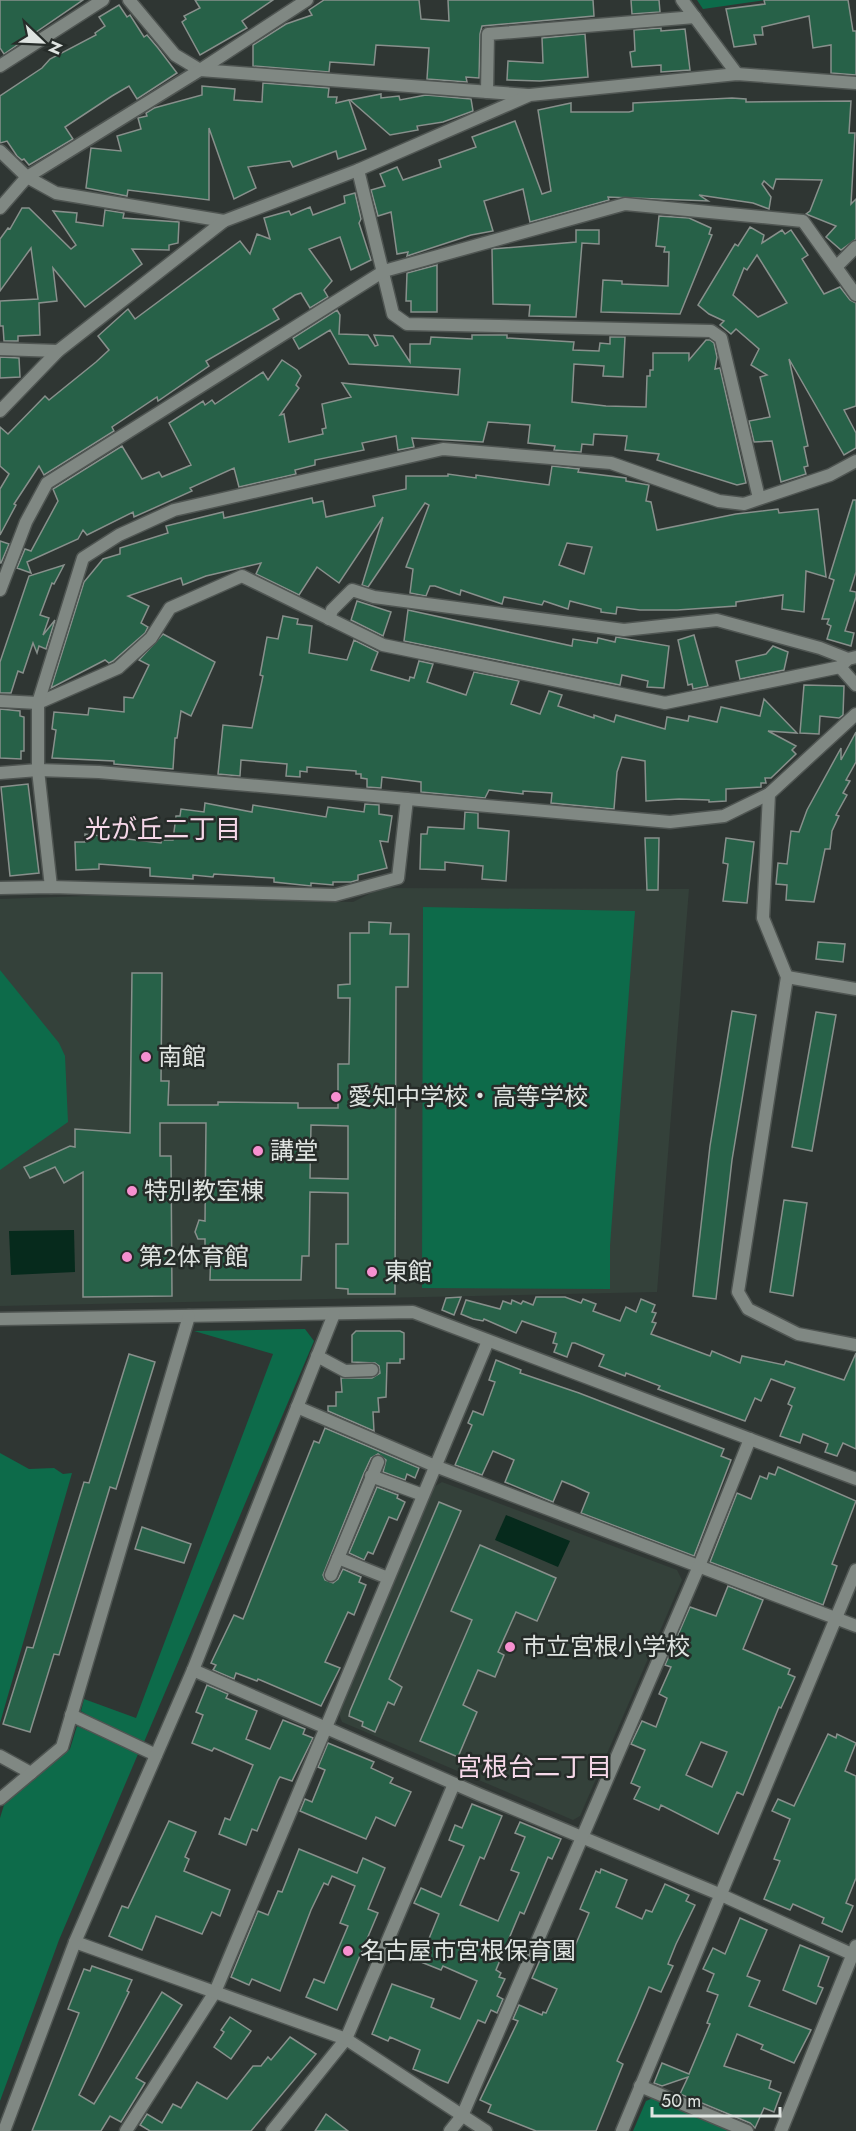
<svg xmlns="http://www.w3.org/2000/svg" width="856" height="2131" viewBox="0 0 856 2131" font-family="Jost,'Noto Sans JP',sans-serif">
  <rect width="100%" height="100%" fill="#2f3633"/>
  <g fill="#34413a">
    <path d="M381,888L689,889L657,1292L0,1306V899L113,895L353,902Z"/>
    <path d="M442,1482L677,1570L682,1580L580,1816L573,1820L342,1722L339,1714L432,1488Z"/>
  </g>
  <g fill="#0d6b4a">
    <path d="M697,0H765L703,9Z"/>
    <path d="M423,907L635,911L610,1246V1289L422,1288Z"/>
    <path d="M0,970L59,1043L65,1056L68,1122L0,1170Z"/>
    <path d="M305,1329L314,1341L144,1742L104,1725L81,1711L84,1699L136,1718L273,1354L194,1331Z"/>
    <path d="M0,1453L29,1469L54,1468L63,1474L72,1473L0,1723Z"/>
    <path d="M77,1726C98,1736 119,1739 138,1754L59,1940L0,2101V1818L4,1805L70,1749Z"/>
    <path d="M653,2098L736,2131H633L646,2101Z"/>
  </g>
  <g fill="#062a1c">
    <path d="M74,1230L75,1272L11,1275L9,1231Z"/>
    <path d="M506,1515L570,1541L558,1567L495,1540Z"/>
  </g>
  <g fill="#276148" stroke="#88908c" stroke-width="1.5" fill-rule="evenodd">
    <path d="M0,0H83L4,54L0,48Z"/>
    <path d="M195,0H273L242,21L247,28L200,55L182,22L186,19L184,16L200,8Z"/>
    <path d="M324,0H419L421,19L449,21L448,0H593L594,16L482,26L480,34L479,78L466,77L467,82L427,79L429,48L376,45L374,65L330,62L329,72L253,66V45L286,24L312,15L309,10Z"/>
    <path d="M631,0H659L660,12L632,14Z"/>
    <path d="M764,0H848L853,31H856V75L831,73V45L813,48L809,16L762,27L763,35H754L756,44L734,47L726,9L765,4Z"/>
    <path d="M119,5L127,17L130,15L144,37L147,35L158,48L177,73L137,99L129,86L112,96L65,127L73,139L29,165L24,159L22,160L17,156L7,141L0,143V96L42,68L50,59L96,35L95,33L105,26L99,17Z"/>
    <path d="M661,28V31L685,29L690,70L661,72V65L632,67L630,52L635,51L634,30Z"/>
    <path d="M585,34L588,77L540,81L507,80L508,61L543,63L542,38Z"/>
    <path d="M263,83L329,88L328,97H337L336,103L349,100L366,149L338,159L336,151L293,167L290,161L248,167L256,188L234,199L209,128V200L128,190L127,196L86,188L91,148L121,151L117,136L141,129L138,118L147,116L146,113L154,108L202,95V86L235,89L234,100L262,102Z"/>
    <path d="M381,94V98L399,96L400,100L426,95L471,99L473,111L443,122L417,126L418,130L390,135L350,100Z"/>
    <path d="M732,98L746,99V102L851,101L849,133H855L851,204L856,199V239L841,250L826,237L836,226L806,214L810,211L822,180L776,179L773,189L764,181L762,184L771,197L769,209L753,203L699,195L708,201L608,197L609,200L530,222L523,189L484,201L493,231L471,235L407,256L408,252L397,254L391,212L378,216L371,190L385,186L380,174L397,167L403,180L441,167L439,160L476,147L472,137L515,121L542,194L551,191L538,110L571,103V112H629L633,111V103Z"/>
    <path d="M355,193L361,219L359,223L371,260L351,270L340,237L309,249L332,281L324,290L328,297L310,308L301,293L295,295L273,309L279,319L206,361L209,366L158,401L157,397L112,427L114,431L44,475L39,466L14,504L16,505L0,535V489L9,474L0,466V427L8,434L45,396L49,400L96,362L109,350L98,336L128,309L135,319L240,241L250,254L257,234L270,239L264,218L289,211L291,215L310,207L313,215L345,203L344,196Z"/>
    <path d="M22,208H29L71,249L76,245L53,211L77,213L76,222L103,226L105,210L124,213L123,218L179,222L178,243L169,245V250L132,249L142,264L85,307L53,268L57,301L39,303L40,335L18,336V341H4L3,326H0V301L38,299L31,248L0,291V239L8,228L10,229Z"/>
    <path d="M659,216L689,218L711,228L709,234L712,235L680,314L601,312L603,280L622,281V284L668,286L669,252H664L665,247L656,246Z"/>
    <path d="M750,227L764,235L762,243L782,230L785,234L791,230L808,255L802,259L824,294L840,287L850,300L856,303V406L844,410L856,433V448L844,455L789,359L808,446L804,447L808,466L804,467L806,474L781,482L772,441L754,442L749,421L770,417L760,377L767,375L751,365L759,349L736,329L731,334L720,325L724,321L709,314L698,305L735,244L738,246ZM757,255L787,303L758,317L733,295L744,268L747,270Z"/>
    <path d="M576,230H599V244L582,243L576,317L529,316L530,305L493,304L492,249L576,242Z"/>
    <path d="M437,265V312H411V301H406L407,273Z"/>
    <path d="M337,310L340,315L339,334L368,335L375,346L378,345L374,335L393,336L410,362V344H430L431,337L472,339V335H507V338L574,342L573,350L599,351L600,343L610,344V337H625L623,377L603,376L604,366L574,364L572,402L606,406L646,407L647,376H650V370H653V353H689V360L706,340H710L714,343L717,357L715,369L720,368L746,483L737,485L657,460L659,454L625,450L627,436L594,434L593,445L582,444L581,452L554,450L555,446L528,443L530,425L488,422L483,442L412,438L414,447L398,450L396,436L362,443L364,450L315,460V465L295,470L296,474L239,487L234,468L190,488L192,491L134,517L133,512L87,535L83,530L78,539L27,562L31,573L17,568L25,549L31,551L58,501L53,489L122,446L142,479L159,472L162,477L191,465L169,423L203,401L205,405L212,400L215,404L263,372L268,380L282,360L297,370L301,376L296,385L299,388L280,415L284,414L289,442L323,434L322,429L326,428L322,404L351,397L342,383L458,395L460,369L349,364L330,330L299,349L293,338Z"/>
    <path d="M0,357L19,358L20,377L0,378Z"/>
    <path d="M552,466L579,469L578,472L626,478V481L649,485L646,501L651,502L657,530L736,514L778,509L779,513L818,509L826,577L806,571L804,612L782,609L783,595L736,602V606L677,610H640L617,607L616,614L601,612V609L570,601L568,609L544,601L542,605L504,597L502,604L461,590L460,595L435,586H430L426,596L410,593L413,569L406,567L429,505L425,503L368,587L362,585L383,517L339,583L317,567L299,595L256,574L261,563L206,576L183,585L181,578L128,596L149,606L141,623L148,627L145,633L113,661L109,663L105,660L51,688L84,582L103,559L120,554V548L168,533L166,526L223,512L224,518L312,498L313,503L323,501L326,517L375,506L373,496L406,489V476H448V474L476,478V475L549,485ZM567,543L592,547L584,574L559,565Z"/>
    <path d="M853,500H856V572L850,591L856,592V597L845,631L854,633L851,646L827,639L831,626L827,624L829,619H822L834,580L829,578Z"/>
    <path d="M0,541L9,544L1,563H0Z"/>
    <path d="M64,565L54,584L52,583L40,615L49,618L43,635L55,620L46,649L39,646L37,653L33,643L23,673L18,671L11,693H0V662L29,576Z"/>
    <path d="M357,601L391,612L383,636L351,620Z"/>
    <path d="M408,610L572,646L573,639L597,643L598,638L615,642L616,637L669,646L664,688L647,687L648,681L622,675L620,685L404,641Z"/>
    <path d="M283,616L298,619L297,624L312,626L309,653L347,660L354,640L378,652L371,670L409,681L410,677L414,678L419,661L433,664L427,682L466,695L474,672L519,681L511,704L540,714L549,691L562,695L558,706L594,718V715L614,722L616,715L665,729L667,717L688,721L689,716L717,722L721,707L760,716L764,699L797,733L768,731L796,746L792,750L796,754L771,778H765L766,783H761V787L726,789V801L709,802V800L679,799L646,801L645,761L622,757L617,772L614,809L551,803L552,793L523,791V794L489,790L485,798L421,792V782L382,777L381,788L367,787V779L361,778V774H356V771L307,767V772L300,771V777L286,776L287,764L241,760L240,776L218,774L223,725L252,728L263,676L260,675L267,637L278,639Z"/>
    <path d="M163,634L215,662L191,716L181,711L177,738H175L173,769L114,764V761L52,758L56,730L52,729L54,712L88,715L89,708L124,712V697L133,698L149,665L139,660Z"/>
    <path d="M694,635L708,686L693,689L692,684L688,685L678,640Z"/>
    <path d="M773,646L788,652L784,670L740,679L736,661L766,654Z"/>
    <path d="M804,685L844,686L843,715L839,718L820,716L819,734L800,733Z"/>
    <path d="M0,709L20,711V716L24,717V751H21V759L0,758Z"/>
    <path d="M856,732V762L846,780L850,781L843,793L847,795L836,815L839,816L832,831L830,849H825L814,902L786,900L787,885L776,884L778,863L787,864L791,831L799,832L807,810L841,748V760Z"/>
    <path d="M28,784L39,873L10,876L1,787Z"/>
    <path d="M205,803L252,812L253,805L326,817L328,807L364,812L365,804L379,805V814L392,816L388,842L380,841L387,868L358,875V880L351,882H333V885L311,883V886L274,882V878L214,874L213,877L193,875V879L150,876V868L99,864V869L76,870L75,842H85V834L161,843L162,840H173L176,816H180L181,809L204,812Z"/>
    <path d="M465,812L478,813V828L509,831L506,881L482,879L483,866L445,862V870L420,869L421,834H427L428,827L464,829Z"/>
    <path d="M645,838H659L658,890H647Z"/>
    <path d="M726,838L754,842L747,903L723,901L728,864L723,863Z"/>
    <path d="M369,922L391,923L390,934H409L408,987H396L395,1294H348V1289L336,1288V1244H348V1193L310,1192L309,1256H302L301,1280H210L211,1248L205,1249V1239H198L195,1232L199,1220L205,1221L206,1123H160V1156H171L172,1296L83,1297V1172L64,1183L55,1167L30,1178L24,1167L70,1146L75,1147V1129L130,1133L132,973H162L161,1081H169L168,1105H218V1102L298,1103V1108H338V1064H349L350,998H338V985L350,984V933H369ZM311,1125L348,1126V1179L310,1178Z"/>
    <path d="M818,942L845,944L843,962L816,959Z"/>
    <path d="M732,1011L756,1015L732,1160L716,1299L693,1296L710,1146Z"/>
    <path d="M816,1012L836,1015L812,1151L792,1147Z"/>
    <path d="M784,1200L807,1203L793,1296L770,1292Z"/>
    <path d="M461,1297L454,1315L442,1310L446,1298Z"/>
    <path d="M536,1297H565L581,1303L583,1299L596,1304L593,1311L620,1321L626,1307L636,1312L641,1299L655,1305L652,1312L656,1313L652,1322L656,1323L651,1334L710,1356L712,1351L740,1363L742,1356L784,1365L786,1361L844,1380L856,1353V1449L843,1443L837,1456L825,1452L828,1444L803,1434L800,1443L780,1436L792,1406L788,1404L795,1388L771,1379L761,1401L755,1398L745,1421L658,1389L660,1386L626,1373L625,1376L599,1366L604,1355L575,1343H572L567,1357L554,1352L557,1344L553,1343L556,1333L522,1321L516,1333L484,1319L483,1321L473,1319L461,1314L466,1300L500,1309L503,1301L511,1304L512,1300L521,1304L523,1301L533,1305Z"/>
    <path d="M356,1331H400L404,1333V1359H400V1363H387L386,1397L378,1398L379,1412H373L374,1431L328,1411V1406H336V1392H342L341,1378H372L380,1373L379,1366L375,1363L352,1362V1335Z"/>
    <path d="M129,1354L155,1362L116,1489L110,1487L59,1655L54,1654L30,1732L3,1724L27,1647L33,1648L84,1482L89,1483Z"/>
    <path d="M496,1360L521,1370L520,1373L579,1393L724,1449L721,1456L731,1460L694,1556L581,1513L589,1493L574,1486L562,1481L553,1502L505,1482L514,1460L493,1451L482,1475L455,1465L472,1425L468,1423L473,1411L483,1415L495,1382L489,1380Z"/>
    <path d="M325,1428L419,1468L415,1478L407,1474L405,1480L383,1472L386,1460L378,1454L371,1458L364,1473L323,1575L325,1580L333,1583L338,1579L343,1569L361,1577L359,1582L366,1585L354,1615L348,1612L325,1662L340,1668L321,1706L258,1679L257,1681L236,1673L234,1679L213,1670L216,1665L211,1663L234,1615L243,1619L314,1441L319,1443Z"/>
    <path d="M778,1467L856,1501L832,1564L837,1566L823,1605L710,1562L737,1493L751,1499L760,1476L767,1479L769,1473L775,1475Z"/>
    <path d="M377,1487L398,1495L397,1498L405,1502L397,1520L389,1517L373,1554L368,1552L364,1560L349,1553Z"/>
    <path d="M439,1502L461,1511L389,1679L402,1687L394,1705L388,1702L375,1732L362,1726L363,1722L349,1716L350,1711Z"/>
    <path d="M142,1527L191,1544L184,1563L135,1549Z"/>
    <path d="M480,1545L556,1578L537,1621L516,1612L498,1652L504,1655L495,1677L478,1670L463,1705L477,1712L458,1757L420,1741L472,1620L451,1611Z"/>
    <path d="M728,1586L763,1600L743,1649L790,1669L788,1674L795,1677L781,1708L779,1707L743,1795L737,1792L718,1834L661,1805L659,1810L634,1799L640,1787L631,1783L645,1750L631,1744L642,1721L656,1727L667,1698L659,1694L671,1667L665,1665L690,1607L716,1616ZM701,1742L727,1752L712,1787L686,1775Z"/>
    <path d="M207,1685L228,1694L226,1698L257,1711L246,1739L270,1749L283,1720L305,1729L303,1734L313,1738L292,1781L280,1777L278,1780L257,1831L252,1829L246,1845L219,1834L225,1818L230,1820L253,1765L214,1748L212,1751L192,1743L203,1715L196,1712Z"/>
    <path d="M828,1734L836,1738L837,1734L856,1743L845,1771L856,1776V1878L846,1903L853,1906L842,1932L822,1923L824,1918L793,1904L790,1910L764,1899L780,1861L774,1859L790,1819L772,1811L778,1799L794,1806Z"/>
    <path d="M328,1743L374,1762L371,1768L393,1778L390,1783L411,1792L395,1826L376,1817L366,1839L300,1811L305,1799L312,1802L325,1770L318,1767Z"/>
    <path d="M472,1804L502,1816L484,1859L480,1857L460,1905L491,1918L498,1921L519,1873L511,1870L525,1837L515,1833L520,1822L561,1839L552,1859L548,1857L524,1914L520,1912L496,1970L501,1973L499,1977L505,1979L497,1996L503,1999L497,2013L491,2010L485,2023L478,2020L448,2083L413,2069L420,2050L390,2037L388,2041L372,2034L392,1984L434,1999L431,2007L460,2019L477,1981L443,1966L441,1970L411,1958L417,1944L426,1946L439,1914L414,1903L421,1888L441,1897L464,1846L449,1840L455,1825L462,1828Z"/>
    <path d="M169,1821L196,1832L185,1857L189,1859L184,1871L230,1890L220,1916L212,1912L202,1934L156,1916L142,1950L109,1936L122,1906L128,1908Z"/>
    <path d="M299,1849L357,1873L363,1858L385,1868L368,1909L378,1913L337,2010L306,1997L314,1979L324,1983L348,1926L340,1923L355,1886L332,1876L328,1885L324,1883L311,1910L280,1991L252,1979L249,1985L231,1977L258,1911L268,1915L278,1891L282,1892Z"/>
    <path d="M601,1869L627,1880L616,1907L642,1919L646,1910L652,1912L665,1884L689,1895L686,1901L695,1905L676,1944L668,1964L673,1966L661,1992L649,1987L636,2018L617,2061L623,2064L596,2131H536L488,2112L491,2105L480,2100L518,2021L513,2019L519,2005L542,2015L543,2012L546,2013L557,1989L532,1978L547,1944L569,1953L573,1945L575,1946L589,1913L580,1909L596,1871L600,1873Z"/>
    <path d="M740,1918L767,1930L747,1976L760,1981L749,2006L811,2030L794,2063L761,2049L763,2045L737,2034L724,2066L771,2081L769,2088L781,2093L774,2112L764,2108L755,2128L750,2123L680,2094L688,2077L662,2086L654,2083L662,2063L689,2074L710,2024L707,2023L718,1995L707,1991L714,1974L703,1969L713,1948L725,1954Z"/>
    <path d="M800,1945L829,1957L818,1986L823,1988L816,2004L783,1990Z"/>
    <path d="M92,1966L132,1980L127,1991L129,1992L79,2095L94,2104L162,1992L182,2005L136,2078L145,2083L121,2122L110,2116L101,2131H32L79,2013L68,2009L84,1969L90,1971Z"/>
    <path d="M230,2017L251,2031L231,2059L214,2047L224,2032L221,2030Z"/>
    <path d="M290,2037L316,2054L251,2131H150L140,2125L147,2114L162,2123L173,2104L181,2108L197,2082L227,2099L253,2066H261L268,2057L271,2060Z"/>
    <path d="M326,2114L348,2131H315Z"/>
  </g>
  <g fill="none" stroke-linecap="round" stroke-linejoin="round">
    <g stroke="#4f5552" stroke-width="15">
      <g id="minor">
        <path d="M129,0L175,55L200,70L528,95"/>
        <path d="M682,0L737,74"/>
        <path d="M0,66L103,0"/>
        <path d="M487,92L488,34L695,17"/>
        <path d="M0,151L27,177L56,193L224,221"/>
        <path d="M358,170L393,314L407,324L711,331L721,338L759,498"/>
        <path d="M0,208L27,177L200,70L307,0"/>
        <path d="M836,267L856,247"/>
        <path d="M0,349L58,351"/>
        <path d="M0,411L58,351L224,221L358,170L530,95L737,74L856,83"/>
        <path d="M0,590L26,522L47,483L384,271L625,204L803,221L856,295"/>
        <path d="M329,619L332,610L352,590L374,597L624,630L717,620L820,648L848,659"/>
        <path d="M856,657L848,659L840,667L856,685"/>
        <path d="M0,701L38,703L118,668L151,638L170,608L242,576L383,645L665,703L840,667"/>
        <path d="M0,773L38,770L99,772L670,822L724,816L769,794L856,714"/>
        <path d="M769,794L763,918L787,977L738,1292L748,1309L798,1334L856,1345"/>
        <path d="M51,887L38,770V703L83,558L119,535L174,510L443,449L611,463L719,501L744,504L830,475L856,461"/>
        <path d="M0,888L51,887L335,895L398,878L407,799"/>
        <path d="M787,977L856,989"/>
        <path d="M0,1319L413,1312L856,1479"/>
        <path d="M317,1356L345,1371L372,1370"/>
        <path d="M297,1407L435,1466L856,1626"/>
        <path d="M371,1476L423,1495"/>
        <path d="M338,1558L388,1578"/>
        <path d="M331,1575L378,1462"/>
        <path d="M193,1670L478,1794L719,1894L856,1956"/>
        <path d="M71,1715L156,1755"/>
        <path d="M0,1756L31,1773"/>
        <path d="M0,1799L62,1747L189,1316"/>
        <path d="M640,2086L747,2131"/>
        <path d="M126,2131L215,1992L488,1341"/>
        <path d="M272,2131L346,2039L454,1784"/>
        <path d="M450,2131L462,2116L699,1566L750,1439"/>
        <path d="M781,2131L856,1946"/>
      </g>
    </g>
    <g stroke="#4f5552" stroke-width="15">
      <g id="tertiary">
        <path d="M75,1942L346,2039L486,2131"/>
        <path d="M4,2131L75,1942L193,1670L334,1314"/>
        <path d="M622,2131L856,1570"/>
      </g>
    </g>
    <use href="#minor" stroke="#808883" stroke-width="12"/>
    <use href="#tertiary" stroke="#808883" stroke-width="12"/>
  </g>
  <g fill="#f690d0" stroke="#262c29" stroke-width="2">
    <circle cx="146" cy="1057" r="6"/>
    <circle cx="336" cy="1097" r="6"/>
    <circle cx="258" cy="1151" r="6"/>
    <circle cx="132" cy="1191" r="6"/>
    <circle cx="127" cy="1257" r="6"/>
    <circle cx="372" cy="1272" r="6"/>
    <circle cx="510" cy="1647" r="6"/>
    <circle cx="348" cy="1951" r="6"/>
  </g>
  <g text-anchor="middle" stroke-width="5" stroke-linejoin="round" paint-order="stroke">
    <g font-size="24" fill="#dfe4e1" stroke="#262c29" text-anchor="start">
      <text x="158" y="1065">南館</text>
      <text x="348" y="1105">愛知中学校・高等学校</text>
      <text x="270" y="1159">講堂</text>
      <text x="144" y="1199">特別教室棟</text>
      <text x="139" y="1265">第2体育館</text>
      <text x="384" y="1280">東館</text>
      <text x="522" y="1655">市立宮根小学校</text>
      <text x="360" y="1959">名古屋市宮根保育園</text>
    </g>
    <g font-size="26" fill="#f6d8e9" stroke="#262c29">
      <text x="163" y="838">光が丘二丁目</text>
      <text x="534" y="1776">宮根台二丁目</text>
    </g>
  </g>
  <g transform="translate(42 42) rotate(113)" stroke="#262c29" stroke-width="4.5" paint-order="stroke">
  <path d="M0-4.5L10 22L0 15L-10 22Z" fill="#dfe4e1"/>
  <text y="-9" font-size="16" font-weight="bold" text-anchor="middle" fill="#dfe4e1">N</text>
  </g>
  <path d="M652 2107v9h128v-9" fill="none" stroke="#dfe4e1" stroke-width="3"/>
  <text x="661" y="2107" font-size="18" fill="#dfe4e1" stroke="#262c29" stroke-width="4.5" paint-order="stroke">50 m</text>
</svg>
